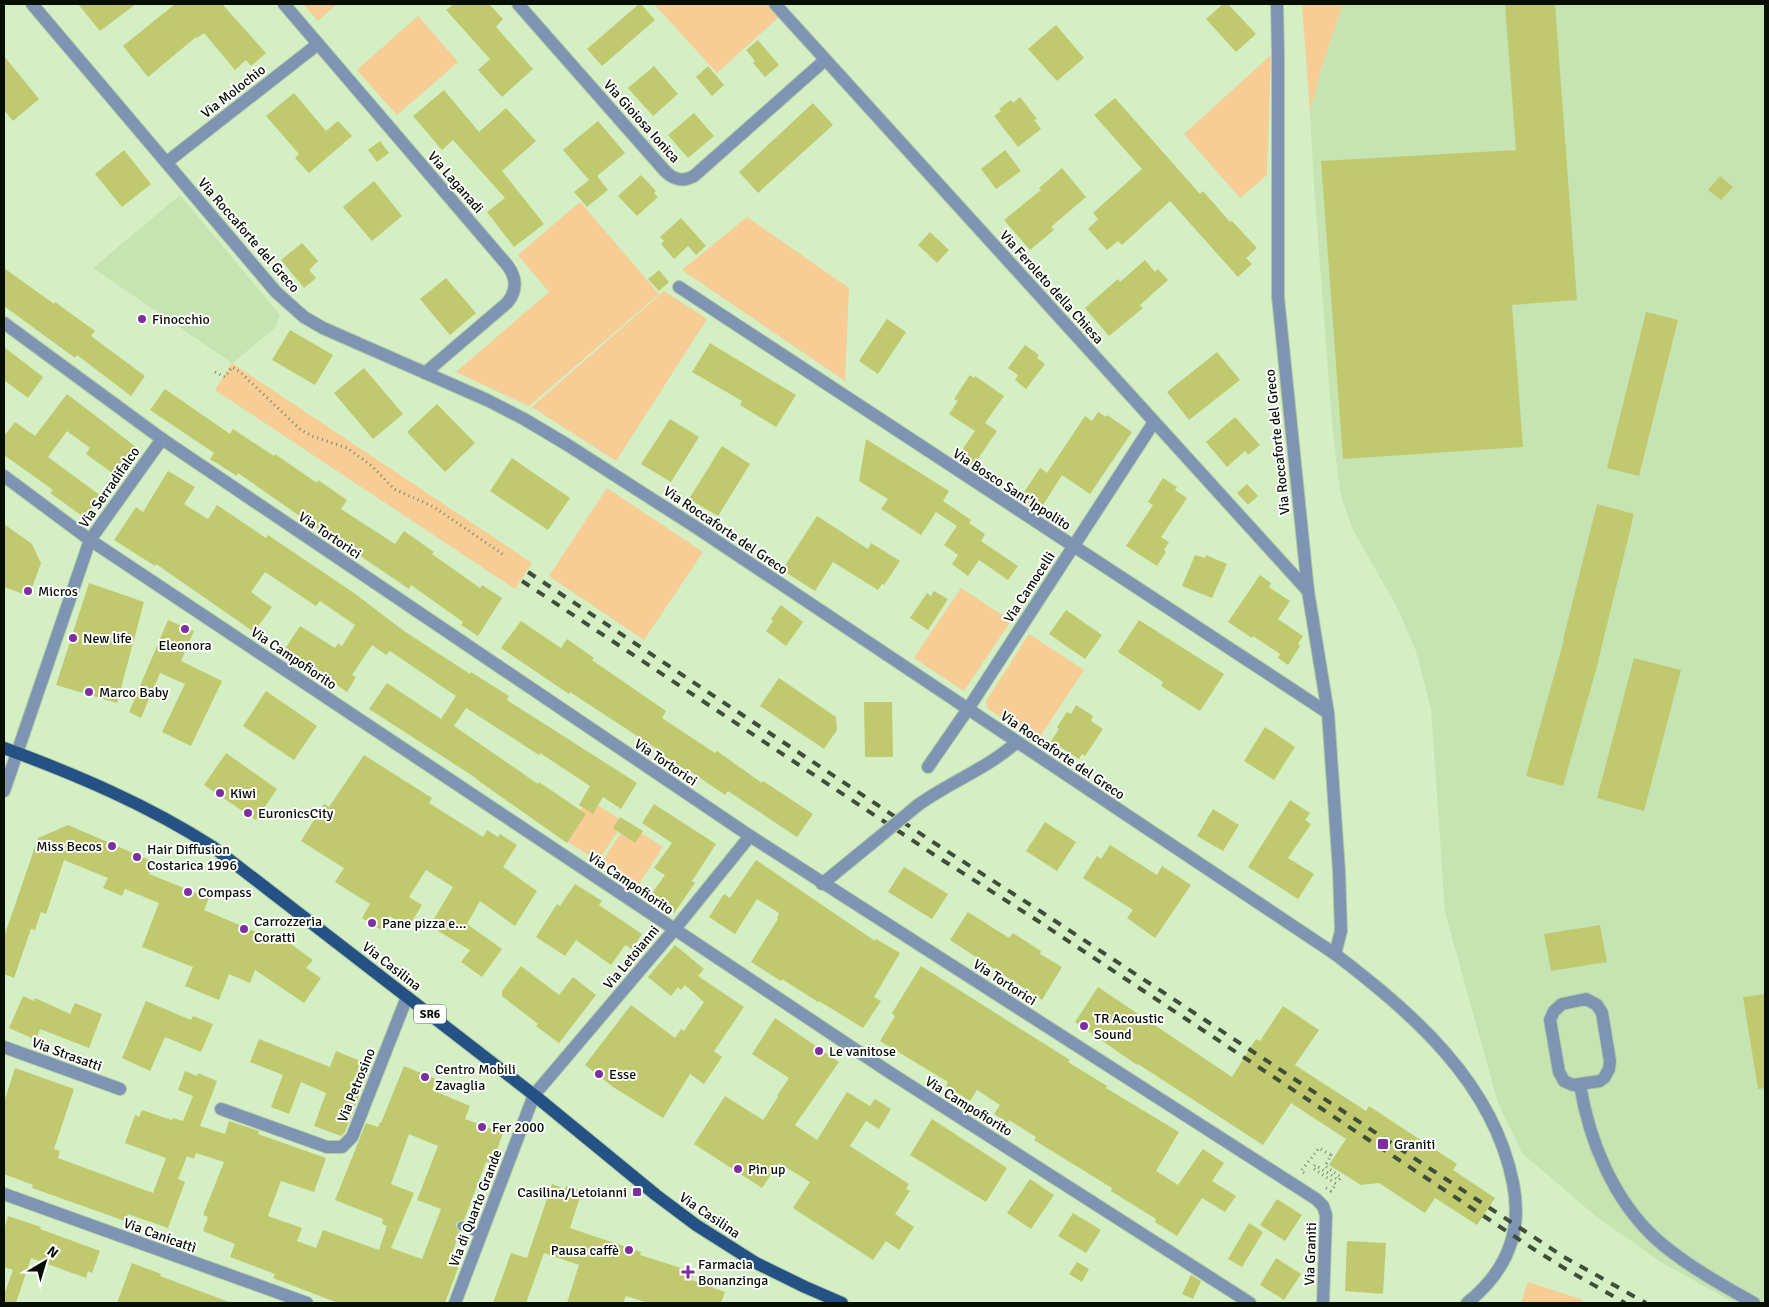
<svg xmlns="http://www.w3.org/2000/svg" width="1769" height="1307" viewBox="0 0 1769 1307" font-family="Signika,sans-serif">
  <rect width="100%" height="100%" fill="#d4efc3"/>
  <g fill="#c5e4b2">
    <path d="M1343,4H1765V1303H1734L1661,1262L1597,1217L1522,1153L1498,1103L1445,912L1431,709L1416,651L1398,609L1353,530L1342,499L1338,477L1332,423L1314,185L1310,112L1321,69Z"/>
    <path d="M180,195L280,315L275,328L232,363L93,268Z"/>
  </g>
  <g fill="#f7cc95">
    <path d="M303,4H337L318,21Z"/>
    <path d="M654,4H767L779,17L717,73Z"/>
    <path d="M1302,4H1343L1321,69L1310,112Z"/>
    <path d="M418,16L458,62L397,115L357,70Z"/>
    <path d="M1271,55L1267,175L1240,198L1184,134Z"/>
    <path d="M580,202L659,294L529,406L456,372L549,292L518,255Z"/>
    <path d="M747,217L849,288L845,381L682,270Z"/>
    <path d="M664,291L707,319L616,461L532,407Z"/>
    <path d="M232,363L532,563L515,589L215,390Z"/>
    <path d="M607,488L703,552L644,640L549,576Z"/>
    <path d="M961,588L1011,621L964,691L914,658Z"/>
    <path d="M1029,634L1084,670L1037,741L987,708L986,701Z"/>
    <path d="M588,799L624,822L598,861L562,838Z"/>
    <path d="M627,824L663,847L637,887L601,863Z"/>
    <path d="M1528,1282L1583,1300L1582,1303H1521Z"/>
  </g>
  <g fill="#c1c96f" fill-rule="evenodd">
    <path d="M78,4H136L100,31Z"/>
    <path d="M175,4H222L266,53L251,66L246,60L235,70L204,33L197,38L196,37L148,77L123,46Z"/>
    <path d="M454,4H489L503,19L496,27L533,69L502,97L478,70L490,59L446,10Z"/>
    <path d="M639,4H641L655,20L602,66L587,49Z"/>
    <path d="M1223,4H1228L1256,34L1236,52L1206,19Z"/>
    <path d="M1505,4H1555L1577,300L1512,305L1523,447L1343,459L1321,161L1516,150Z"/>
    <path d="M1056,25L1084,58L1057,81L1028,49Z"/>
    <path d="M758,40L779,65L765,77L753,63L755,61L746,50Z"/>
    <path d="M4,56L39,99L13,121L4,110Z"/>
    <path d="M654,66L678,94L653,116L628,88Z"/>
    <path d="M708,66L724,85L712,96L696,77Z"/>
    <path d="M444,90L479,132L506,108L536,141L502,171L544,224L514,247L487,212L505,198L453,140L442,150L413,116Z"/>
    <path d="M294,93L326,131L338,121L352,136L309,173L295,158L299,154L266,116Z"/>
    <path d="M1020,97L1037,119L1034,120L1041,129L1018,147L994,116L1001,111L999,109L1011,100L1013,103Z"/>
    <path d="M1115,98L1200,194L1203,191L1230,222L1232,221L1257,248L1246,258L1252,264L1238,277L1170,201L1122,245L1118,241L1107,250L1088,229L1098,219L1093,213L1142,169L1094,115Z"/>
    <path d="M813,103L833,125L758,193L739,172Z"/>
    <path d="M694,113L714,136L688,158L668,135Z"/>
    <path d="M598,121L625,153L597,176L608,190L587,207L574,192L589,180L563,150Z"/>
    <path d="M380,141L389,153L377,162L368,150Z"/>
    <path d="M124,150L151,184L122,207L95,174Z"/>
    <path d="M1005,150L1021,171L996,189L981,169Z"/>
    <path d="M1062,168L1086,197L1051,227L1054,230L1030,250L1004,220L1041,190L1039,188Z"/>
    <path d="M641,175L656,191L654,193L658,197L637,216L618,196Z"/>
    <path d="M1720,176L1733,187L1721,200L1708,190Z"/>
    <path d="M374,181L402,216L372,241L343,207Z"/>
    <path d="M681,218L706,246L696,255L688,246L674,259L661,244L664,241L660,237Z"/>
    <path d="M930,232L949,250L937,263L918,245Z"/>
    <path d="M302,243L318,261L309,270L316,278L304,288L281,260Z"/>
    <path d="M1145,260L1155,272L1158,269L1168,280L1140,305L1143,308L1109,336L1085,308L1118,279L1120,282Z"/>
    <path d="M4,268L54,304L55,302L95,331L91,336L145,376L131,396L77,355L75,358L4,306Z"/>
    <path d="M659,270L669,282L659,291L648,279Z"/>
    <path d="M446,278L476,313L450,335L420,299Z"/>
    <path d="M1646,312L1678,320L1639,476L1607,468Z"/>
    <path d="M887,319L906,332L878,374L859,361Z"/>
    <path d="M290,330L333,355L315,385L272,360Z"/>
    <path d="M710,343L796,395L776,427L740,405L742,401L692,372Z"/>
    <path d="M1025,345L1039,355L1037,358L1045,364L1026,389L1015,380L1018,375L1008,368Z"/>
    <path d="M4,347L43,377L28,398L4,380Z"/>
    <path d="M1217,352L1240,380L1189,420L1167,392Z"/>
    <path d="M364,368L403,414L373,439L334,393Z"/>
    <path d="M970,375L974,378L975,376L1004,396L985,423L997,431L973,466L958,456L975,431L949,414L958,401L954,399Z"/>
    <path d="M165,389L230,434L233,429L274,456L275,454L317,483L318,480L347,500L341,509L395,544L404,531L434,552L432,554L480,588L482,585L502,598L478,636L461,625L463,622L411,585L409,589L325,532L324,533L238,473L237,476L210,459L214,453L150,410Z"/>
    <path d="M67,394L136,447L115,475L86,454L90,448L67,431L48,457L101,496L85,518L50,493L53,490L4,455V436L15,422L35,436Z"/>
    <path d="M437,404L475,443L445,472L407,432Z"/>
    <path d="M1098,412L1106,417L1107,415L1132,432L1090,494L1062,475L1038,513L1019,500L1040,468L1047,473L1085,416L1092,421Z"/>
    <path d="M1235,417L1260,445L1248,455L1245,451L1227,467L1206,442Z"/>
    <path d="M670,419L699,437L671,482L641,464Z"/>
    <path d="M866,439L949,491L943,501L971,520L969,523L985,534L981,541L1018,566L1008,580L979,560L968,576L952,564L958,555L944,545L957,526L936,512L921,535L881,509L888,499L859,481Z"/>
    <path d="M722,446L750,464L718,516L689,499Z"/>
    <path d="M512,458L570,498L548,530L490,491Z"/>
    <path d="M168,471L195,487L184,504L208,519L217,505L266,538L268,535L354,593L404,631L470,674L471,672L509,696L507,700L637,783L621,809L603,797L593,814L579,805L590,786L540,753L539,755L466,708L454,726L538,784L539,782L586,814L567,843L476,779V778L369,709L387,683L441,719L456,696L390,651L386,655L372,645L352,675L356,677L347,692L285,649L300,626L335,648L338,643L342,646L355,625L320,601L316,606L265,572L251,592L272,607L254,632L156,564L155,566L114,540L136,507L143,512Z"/>
    <path d="M1163,478L1177,487L1175,490L1187,498L1161,537L1169,542L1164,550L1166,552L1157,566L1126,546L1153,505L1148,502Z"/>
    <path d="M1247,484L1258,496L1248,505L1237,493Z"/>
    <path d="M1597,504L1634,514L1596,670L1563,786L1526,776L1564,640H1563Z"/>
    <path d="M817,516L868,549L871,543L900,561L884,585L882,584L878,590L833,562L815,591L782,570Z"/>
    <path d="M4,524L32,544L41,563L29,596L4,587Z"/>
    <path d="M1195,555L1205,558L1206,555L1227,564L1212,598L1182,586Z"/>
    <path d="M1260,575L1271,583L1269,587L1290,601L1278,619L1303,636L1298,644L1300,646L1288,665L1278,658L1280,654L1253,636L1252,638L1228,622Z"/>
    <path d="M89,583L144,602L117,703L56,685Z"/>
    <path d="M934,591L948,599L928,630L910,618L927,593L931,596Z"/>
    <path d="M781,605L803,622L786,646L766,631L773,621L771,619Z"/>
    <path d="M1066,610L1102,635L1085,659L1049,634Z"/>
    <path d="M168,620L194,631L181,661L222,681L191,746L162,732L185,684L160,673L141,718L129,712Z"/>
    <path d="M1139,620L1224,674L1200,711L1161,686L1163,682L1118,652Z"/>
    <path d="M521,621L561,648L567,639L594,658L592,660L666,711L662,718L715,753L717,751L762,783L763,781L813,814L797,837L728,791L725,795L687,769L686,770L656,751L657,749L570,692L569,694L501,648Z"/>
    <path d="M1634,658L1681,670L1644,811L1597,798Z"/>
    <path d="M779,678L836,717L837,730L824,749L760,706Z"/>
    <path d="M266,691L317,726L294,760L243,726Z"/>
    <path d="M864,702H892L893,757H865Z"/>
    <path d="M1076,705L1093,716L1091,721L1103,729L1085,756L1082,754L1079,759L1051,741L1059,729L1057,727L1067,712L1071,714Z"/>
    <path d="M1265,727L1295,747L1274,780L1244,761Z"/>
    <path d="M226,753L277,789L256,820L204,785Z"/>
    <path d="M364,755L432,798L429,803L483,837L487,830L498,837L500,834L517,845L503,867L537,891L515,926L480,901L467,924L502,949L482,977L461,962L470,950L438,931L440,927L432,922L453,887L426,870L409,897L422,905L408,928L390,916L381,930L362,918L370,904L335,882L344,868L301,841L324,804L329,807Z"/>
    <path d="M1290,800L1310,813L1305,820L1311,824L1288,858L1314,874L1298,899L1248,867Z"/>
    <path d="M654,804L716,844L692,881L695,883L674,913L650,896L665,875L654,868L672,843L642,823Z"/>
    <path d="M1213,809L1239,825L1223,851L1197,836Z"/>
    <path d="M620,817L643,831L635,843L613,828Z"/>
    <path d="M1045,822L1076,842L1057,871L1026,851Z"/>
    <path d="M68,825L154,862L149,874L209,898L204,910L282,943L284,939L313,960L306,968L321,978L304,1003L255,970L250,983L229,974L219,1000L185,986L193,967L142,947L159,903L125,889L122,896L103,888L108,878L64,860L46,914L41,912L35,930L31,929L14,978L4,974V937L38,838Z"/>
    <path d="M1110,845L1157,875L1162,866L1191,885L1155,938L1127,918L1133,910L1083,878L1097,856L1101,859Z"/>
    <path d="M756,860L875,941L876,939L900,953L874,997L881,1001L863,1028L819,1001L818,1002L782,979L781,981L751,962L778,919L777,918L779,913L757,899L735,934L709,917L724,894L730,898Z"/>
    <path d="M904,867L948,894L932,919L888,892Z"/>
    <path d="M575,884L602,901L599,905L642,934L632,949L625,945L611,965L576,940L565,956L536,937L557,904L560,906Z"/>
    <path d="M968,912L1009,938L1013,933L1041,951L1040,954L1062,967L1042,1000L950,940Z"/>
    <path d="M1600,925L1607,962L1551,971L1544,934Z"/>
    <path d="M675,945L704,969L698,976L744,1007L714,1051L722,1057L704,1084L690,1074L663,1118L613,1087L585,1065L631,1005L675,1038L681,1029L684,1031L704,1002L685,985L681,990L678,987L671,996L648,977Z"/>
    <path d="M521,966L559,995L573,977L596,995L559,1043L536,1026L538,1024L502,996V991Z"/>
    <path d="M921,966L1070,1060L1068,1062L1107,1086L1106,1088L1179,1132L1156,1171L1178,1185L1203,1149L1224,1163L1212,1181L1236,1196L1225,1212L1202,1198L1177,1236L1155,1222L1156,1219L1111,1191L1112,1188L1034,1140L1036,1137L1009,1120L1008,1123L994,1114L1000,1105L977,1090L970,1101L946,1086L948,1082L880,1041L895,1016L892,1013Z"/>
    <path d="M1098,987L1232,1077L1256,1039L1260,1041L1283,1006L1319,1030L1295,1065L1366,1111L1369,1106L1457,1164L1453,1170L1495,1198L1477,1225L1435,1198L1425,1213L1379,1183L1361,1185L1329,1165L1346,1139L1291,1103L1263,1145L1138,1064L1137,1065L1075,1022Z"/>
    <path d="M1765,994V1088L1758,1089L1743,997Z"/>
    <path d="M23,996L34,1001L35,998L70,1014L75,1003L102,1014L89,1048L40,1029L36,1040L9,1028Z"/>
    <path d="M146,1001L191,1020L193,1016L213,1024L201,1052L165,1037L150,1071L122,1058Z"/>
    <path d="M775,1018L839,1062L795,1125L817,1140L847,1092L870,1106L875,1099L891,1109L879,1129L866,1121L850,1146L909,1184L906,1189L910,1191L895,1214L914,1227L899,1250L886,1241L873,1260L793,1208L810,1182L779,1163L762,1188L694,1144L725,1096L763,1120L778,1097L777,1096L789,1078L752,1054Z"/>
    <path d="M259,1039L330,1067L336,1051L368,1064L367,1067L370,1068L345,1132L341,1136L314,1126L326,1093L301,1082L289,1114L271,1107L283,1075L250,1062Z"/>
    <path d="M404,1066L436,1079L432,1090L470,1106L465,1119L503,1133L492,1164L486,1162L464,1220L459,1221L456,1224L457,1229L460,1232L449,1261L459,1265L445,1303H338L273,1278L275,1274L230,1257L235,1244L203,1231L208,1217L203,1215L224,1162L196,1153L194,1159L187,1156L178,1179L185,1182L168,1228L128,1214L125,1221L32,1188L33,1185L4,1174V1102L15,1068L74,1089L54,1149L60,1151L58,1158L153,1193L166,1158L125,1143L135,1115L139,1117L142,1110L172,1120L173,1118L183,1121L193,1096L178,1090L185,1071L197,1076L198,1073L217,1081L200,1126L225,1134L229,1121L259,1131L258,1134L326,1158L314,1192L281,1181L268,1216L302,1228L297,1241L316,1248L323,1230L379,1250L387,1226L382,1224L383,1219L335,1200L366,1123L378,1127L380,1122L381,1123ZM409,1134L438,1146L417,1200L441,1209L422,1259L391,1248L414,1193L391,1184Z"/>
    <path d="M932,1119L1007,1168L986,1202L910,1155Z"/>
    <path d="M1030,1179L1054,1195L1031,1229L1007,1213Z"/>
    <path d="M552,1184L565,1189L566,1186L582,1191L570,1228L641,1252L640,1255L694,1272L692,1280L725,1292L721,1303H648L626,1296L623,1303H567L579,1265L544,1253L526,1303H493L511,1253L527,1258Z"/>
    <path d="M1277,1199L1302,1215L1285,1241L1260,1225Z"/>
    <path d="M1073,1213L1101,1230L1086,1253L1058,1236Z"/>
    <path d="M8,1216L41,1227L40,1229L100,1251L92,1273L88,1271L86,1278L31,1258L16,1303H4V1295L13,1270L4,1267V1230Z"/>
    <path d="M1249,1223L1263,1232L1242,1267L1228,1259Z"/>
    <path d="M1347,1241L1386,1243L1383,1294L1345,1291Z"/>
    <path d="M1276,1258L1301,1274L1284,1300L1260,1285Z"/>
    <path d="M1077,1262L1089,1269L1082,1282L1069,1274Z"/>
    <path d="M132,1263L161,1274L160,1276L229,1302L228,1303H117Z"/>
    <path d="M1191,1275L1201,1281L1193,1299L1182,1294Z"/>
  </g>
  <g fill="none" stroke-linecap="round" stroke-linejoin="round">
    <g stroke="#b3cba4" stroke-width="10">
      <path id="service" d="M462,1226L481,1234"/>
    </g>
    <g stroke="#b3cba4" stroke-width="14">
      <g id="minor">
        <path d="M32,4L276,292L304,317L323,328L487,400L524,419L566,444L694,526L1335,954C1412,1013 1493,1082 1513,1183C1523,1232 1506,1272 1467,1303"/>
        <path d="M284,4L508,266C517,279 517,291 507,303L425,373"/>
        <path d="M518,4L665,171C674,180 683,182 694,176L825,60"/>
        <path d="M775,4L1308,591"/>
        <path d="M1277,4L1278,53V297L1308,591L1328,713L1339,871L1341,931L1335,954"/>
        <path d="M167,162L318,44"/>
        <path d="M679,287L1328,713"/>
        <path d="M4,323L162,439L750,836L1316,1199L1323,1206L1326,1215L1323,1303"/>
        <path d="M4,476L90,540L889,1072L1250,1303"/>
        <path d="M928,767L968,709L1154,422"/>
        <path d="M4,791L90,540L162,439"/>
        <path d="M918,805C950,782 988,768 1017,742"/>
        <path d="M822,884L877,839"/>
        <path d="M1586,999L1597,1005L1602,1013L1610,1061L1609,1069L1604,1078L1600,1081L1573,1085L1564,1081L1559,1072L1550,1020L1554,1011L1562,1004Z"/>
        <path d="M4,1047L120,1089"/>
        <path d="M1580,1085C1589,1140 1613,1199 1655,1238C1684,1264 1720,1284 1754,1303"/>
        <path d="M221,1109L327,1147H342L352,1137L407,997"/>
        <path d="M4,1194L307,1303"/>
        <path d="M455,1303L534,1095L674,930L750,836"/>
      </g>
    </g>
    <g stroke="#b3cba4" stroke-width="14">
      <path id="primary" d="M4,748C77,775 148,805 213,847L534,1095L656,1195L696,1225L756,1263L805,1287L842,1303"/>
    </g>
    <g stroke="#76886b" stroke-width="3" stroke-dasharray="1 4" stroke-linecap="butt">
      <path d="M215,372L225,377L232,367L240,372L300,429L312,436L347,448L372,466L394,489L434,507L504,555"/>
      <path d="M1304,1173L1301,1171L1319,1148L1331,1155"/>
      <path d="M1326,1188L1331,1191L1336,1184L1313,1168L1315,1165L1339,1180L1341,1177L1325,1166L1331,1155L1334,1158"/>
    </g>
    <use href="#service" stroke="#7d95b3" stroke-width="9"/>
    <use href="#minor" stroke="#7d95b3" stroke-width="12"/>
    <use href="#primary" stroke="#255285" stroke-width="12"/>
    <g stroke="#404e39" stroke-width="4" stroke-dasharray="9 9" stroke-linecap="butt">
      <path d="M528,572L939,846L1043,913L1476,1199L1564,1257L1646,1303"/>
      <path d="M522,581L933,854L1038,921L1532,1248L1564,1268L1625,1303"/>
    </g>
    <g stroke="#b3cba4" stroke-width="14" stroke-linecap="butt">
      <path id="minor-bridge" d="M877,839L918,805"/>
    </g>
    <use href="#minor-bridge" stroke="#7d95b3" stroke-width="12"/>
  </g>
  <g fill="#7d2fa0" stroke="#fff" stroke-width="2">
    <circle cx="142" cy="319" r="5"/>
    <circle cx="28" cy="591" r="5"/>
    <circle cx="185" cy="629" r="5"/>
    <circle cx="73" cy="638" r="5"/>
    <circle cx="89" cy="692" r="5"/>
    <circle cx="220" cy="793" r="5"/>
    <circle cx="248" cy="813" r="5"/>
    <circle cx="112" cy="846" r="5"/>
    <circle cx="137" cy="857" r="5"/>
    <circle cx="188" cy="892" r="5"/>
    <circle cx="372" cy="923" r="5"/>
    <circle cx="244" cy="929" r="5"/>
    <circle cx="1084" cy="1026" r="5"/>
    <circle cx="819" cy="1051" r="5"/>
    <circle cx="599" cy="1074" r="5"/>
    <circle cx="425" cy="1077" r="5"/>
    <circle cx="482" cy="1127" r="5"/>
    <rect x="1377" y="1138" width="12" height="12" rx="2.5"/>
    <circle cx="738" cy="1169" r="5"/>
    <rect x="632" y="1187" width="10" height="10" rx="2.5"/>
    <circle cx="629" cy="1250" r="5"/>
    <path d="M685.5 1264.5h5v5h5v5h-5v5h-5v-5h-5v-5h5z"/>
  </g>
  <g text-anchor="middle" stroke-width="4" stroke-linejoin="round" paint-order="stroke">
    <rect fill="#fff" stroke="#51574f" stroke-width="1" x="414" y="1004.5" width="32" height="19" rx="4"/>
    <g font-size="12" font-weight="bold" fill="#070f03">
      <text x="430" y="1018">SR6</text>
    </g>
    <g font-size="14" fill="#070f03" stroke="#fff">
      <text transform="translate(233 91) rotate(-38)" y="5">Via Molochio</text>
      <text transform="translate(642 121) rotate(48)" y="5">Via Gioiosa Ionica</text>
      <text transform="translate(456 182) rotate(49)" y="5">Via Laganadi</text>
      <text transform="translate(249 235) rotate(49)" y="5">Via Roccaforte del Greco</text>
      <text transform="translate(1052 287) rotate(48)" y="5">Via Feroleto della Chiesa</text>
      <text transform="translate(1277 442) rotate(-96)" y="5">Via Roccaforte del Greco</text>
      <text transform="translate(109 487) rotate(-55)" y="5">Via Serradifalco</text>
      <text transform="translate(1012 489) rotate(33)" y="5">Via Bosco Sant'Ippolito</text>
      <text transform="translate(726 530) rotate(34)" y="5">Via Roccaforte del Greco</text>
      <text transform="translate(330 535) rotate(34)" y="5">Via Tortorici</text>
      <text transform="translate(1029 587) rotate(-57)" y="5">Via Camocelli</text>
      <text transform="translate(294 658) rotate(34)" y="5">Via Campofiorito</text>
      <text transform="translate(1063 755) rotate(34)" y="5">Via Roccaforte del Greco</text>
      <text transform="translate(666 762) rotate(34)" y="5">Via Tortorici</text>
      <text transform="translate(631 883) rotate(34)" y="5">Via Campofiorito</text>
      <text transform="translate(631 957) rotate(-50)" y="5">Via Letoianni</text>
      <text transform="translate(392 966) rotate(38)" y="5">Via Casilina</text>
      <text transform="translate(1005 982) rotate(33)" y="5">Via Tortorici</text>
      <text transform="translate(67 1054) rotate(20)" y="5">Via Strasatti</text>
      <text transform="translate(356 1085) rotate(-68)" y="5">Via Petrosino</text>
      <text transform="translate(969 1106) rotate(32)" y="5">Via Campofiorito</text>
      <text transform="translate(475 1208) rotate(-69)" y="5">Via di Quarto Grande</text>
      <text transform="translate(710 1215) rotate(34)" y="5">Via Casilina</text>
      <text transform="translate(160 1235) rotate(20)" y="5">Via Canicattì</text>
      <text transform="translate(1310 1254) rotate(-88)" y="5">Via Graniti</text>
    </g>
    <g font-size="14" fill="#070f03" stroke="#fff" text-anchor="start">
      <text x="152" y="324">Finocchio</text>
      <text x="38" y="596">Micros</text>
      <text x="83" y="643">New life</text>
      <text x="185" y="650" text-anchor="middle">Eleonora</text>
      <text x="99" y="697">Marco Baby</text>
      <text x="230" y="798">Kiwi</text>
      <text x="258" y="818">EuronicsCity</text>
      <text x="102" y="851" text-anchor="end">Miss Becos</text>
      <text x="147" y="854">Hair Diffusion<tspan x="147" dy="16">Costarica 1996</tspan></text>
      <text x="198" y="897">Compass</text>
      <text x="254" y="926">Carrozzeria<tspan x="254" dy="16">Coratti</tspan></text>
      <text x="382" y="928">Pane pizza e...</text>
      <text x="1094" y="1023">TR Acoustic<tspan x="1094" dy="16">Sound</tspan></text>
      <text x="829" y="1056">Le vanitose</text>
      <text x="435" y="1074">Centro Mobili<tspan x="435" dy="16">Zavaglia</tspan></text>
      <text x="609" y="1079">Esse</text>
      <text x="492" y="1132">Fer 2000</text>
      <text x="1394" y="1149">Graniti</text>
      <text x="748" y="1174">Pin up</text>
      <text x="627" y="1197" text-anchor="end">Casilina/Letoianni</text>
      <text x="619" y="1255" text-anchor="end">Pausa caffè</text>
      <text x="698" y="1269">Farmacia<tspan x="698" dy="16">Bonanzinga</tspan></text>
    </g>
  </g>
  <rect width="1769" height="1307" fill="none" stroke="#070f03" stroke-width="10"/>
  <g transform="translate(45 1262) rotate(38)" stroke="#ffffff" stroke-width="4" paint-order="stroke">
  <path d="M0-4L9 19L0 12L-9 19Z" fill="#070f03"/>
  <text y="-8" font-size="14" font-weight="bold" text-anchor="middle" fill="#070f03">N</text>
  </g>
</svg>
